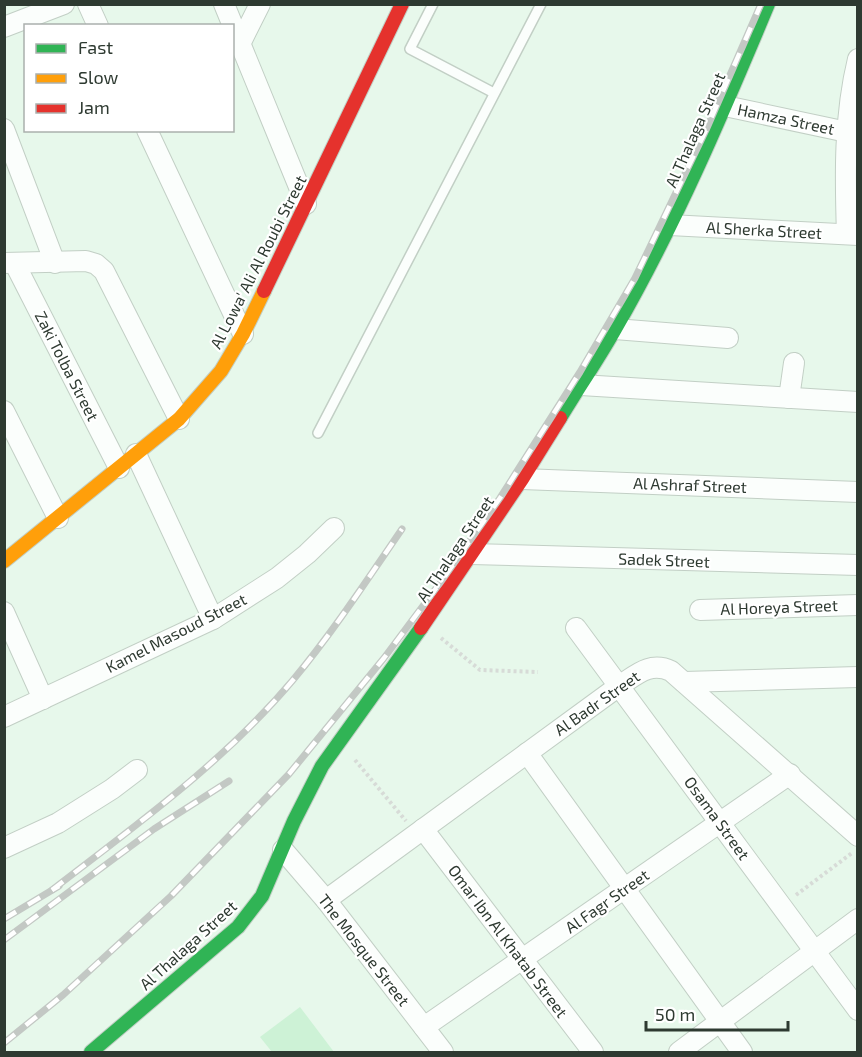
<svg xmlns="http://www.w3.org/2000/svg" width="862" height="1057" viewBox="0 0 862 1057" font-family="'Exo 2',sans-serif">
  <rect width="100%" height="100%" fill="#e7f8eb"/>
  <path fill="#cdf2d6" d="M300,1007L334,1052H272L260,1037Z"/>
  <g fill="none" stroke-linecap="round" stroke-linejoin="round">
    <g stroke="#c2cfc5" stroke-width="12">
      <g id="lane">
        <path d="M433,4L410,49L494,93"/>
        <path d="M318,433L541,4"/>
      </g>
    </g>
    <g stroke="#c2cfc5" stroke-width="22">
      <g id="street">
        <path d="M88,4L98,26"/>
        <path d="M224,4L306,204"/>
        <path d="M4,27L64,4"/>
        <path d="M241,42L260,4"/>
        <path d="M725,106L847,132"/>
        <path d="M4,129L55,263"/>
        <path d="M147,130L243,334"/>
        <path d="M670,225L858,235"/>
        <path d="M847,234C845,176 844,116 858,59"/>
        <path d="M4,263L86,261L96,264L104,271L179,419"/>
        <path d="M15,264L119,468"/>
        <path d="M615,329L728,338"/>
        <path d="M581,385L858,402"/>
        <path d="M789,398L794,363"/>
        <path d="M4,411L58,518"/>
        <path d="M136,454L213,619"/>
        <path d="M522,479L858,492"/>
        <path d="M471,554L858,565"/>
        <path d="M700,610L858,605"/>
        <path d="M4,612L43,699"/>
        <path d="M576,628L858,1010"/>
        <path d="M684,682L858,677"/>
        <path d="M4,717L213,619L277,578L307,554L334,528"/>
        <path d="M527,753L742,1052"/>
        <path d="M423,829L593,1052"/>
        <path d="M4,848L58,823L112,789L137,770"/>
        <path d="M283,850L326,900L443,1052"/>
        <path d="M326,900L619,686C636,675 650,661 671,671L858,836"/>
        <path d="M424,1027L790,774"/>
        <path d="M679,1052L858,919"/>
      </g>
    </g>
    <g stroke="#c2cfc5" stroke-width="16">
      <g id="fast">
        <path d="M560,418C578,388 598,359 615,329C675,225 722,114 768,4"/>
        <path d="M91,1052L238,927L262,896L294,821L322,766L421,628"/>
      </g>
    </g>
    <g stroke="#c2cfc5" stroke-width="16">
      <path id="slow" d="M4,561L179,419L221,371L243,334L264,291"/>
    </g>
    <g stroke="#c2cfc5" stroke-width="16">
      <g id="jam">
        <path d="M264,291L402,4"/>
        <path d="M421,628L522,479L560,418"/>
      </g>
    </g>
    <g stroke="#d7dbd7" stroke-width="4" stroke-dasharray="3 3" stroke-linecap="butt">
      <path d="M441,638L480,670L538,672"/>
      <path d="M355,760L406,821"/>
      <path d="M796,895L852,853"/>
    </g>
    <use href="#lane" stroke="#fbfefc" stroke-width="9"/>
    <use href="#street" stroke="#fbfefc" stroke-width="20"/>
    <use href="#fast" stroke="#30b455" stroke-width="14"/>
    <use href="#slow" stroke="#ff9f0a" stroke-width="14"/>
    <use href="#jam" stroke="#e5322d" stroke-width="14"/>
    <g stroke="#c3c8c4" stroke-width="7">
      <g id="rail">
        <path d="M52,890C136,825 224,762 293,680C333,632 367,580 402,529"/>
        <path d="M4,919L59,886"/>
        <path d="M4,940L154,829L229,781"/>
        <path d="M4,1043L63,995L171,896L289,774L384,658L440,583L500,498L580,372L635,278L706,130L761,4"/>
      </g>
    </g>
    <use href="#rail" stroke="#fff" stroke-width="4.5" stroke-dasharray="14" stroke-linecap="butt"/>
  </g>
  <g text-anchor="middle" stroke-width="4.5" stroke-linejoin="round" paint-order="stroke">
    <g font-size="16" fill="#2e3a31" stroke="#fff">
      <text transform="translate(786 119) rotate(12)" y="6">Hamza Street</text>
      <text transform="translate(695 130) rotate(-66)" y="6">Al Thalaga Street</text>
      <text transform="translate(764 230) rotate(3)" y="6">Al Sherka Street</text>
      <text transform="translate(258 262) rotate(-63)" y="6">Al Lowa' Ali Al Roubi Street</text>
      <text transform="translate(67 366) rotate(63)" y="6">Zaki Tolba Street</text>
      <text transform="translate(690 485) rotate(2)" y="6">Al Ashraf Street</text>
      <text transform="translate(455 549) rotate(-56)" y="6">Al Thalaga Street</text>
      <text transform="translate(664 560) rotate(2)" y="6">Sadek Street</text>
      <text transform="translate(779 607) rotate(-2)" y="6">Al Horeya Street</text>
      <text transform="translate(176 633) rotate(-27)" y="6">Kamel Masoud Street</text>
      <text transform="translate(597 703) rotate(-35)" y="6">Al Badr Street</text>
      <text transform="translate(717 818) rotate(54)" y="6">Osama Street</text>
      <text transform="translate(607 901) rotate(-35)" y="6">Al Fagr Street</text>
      <text transform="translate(508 941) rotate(53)" y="6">Omar Ibn Al Khatab Street</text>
      <text transform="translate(188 945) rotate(-42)" y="6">Al Thalaga Street</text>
      <text transform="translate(364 950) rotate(52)" y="6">The Mosque Street</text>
    </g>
  </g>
  <rect width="862" height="1057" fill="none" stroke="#2e3a31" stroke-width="12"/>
  <rect x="24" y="24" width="210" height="108" fill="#ffffff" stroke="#abb0ad" stroke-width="1.5"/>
  <rect x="36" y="44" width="30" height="9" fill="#30b455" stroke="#abb0ad" stroke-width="1.5"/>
  <text x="78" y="54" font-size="18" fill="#2e3a31">Fast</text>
  <rect x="36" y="74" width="30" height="9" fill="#ff9f0a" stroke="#abb0ad" stroke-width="1.5"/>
  <text x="78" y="84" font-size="18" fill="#2e3a31">Slow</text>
  <rect x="36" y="104" width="30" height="9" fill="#e5322d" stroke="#abb0ad" stroke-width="1.5"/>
  <text x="78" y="114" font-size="18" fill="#2e3a31">Jam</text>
  <path d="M646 1021v9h142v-9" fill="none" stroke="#2e3a31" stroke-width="3"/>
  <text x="655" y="1021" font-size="18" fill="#2e3a31" stroke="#ffffff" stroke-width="4.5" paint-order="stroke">50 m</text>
</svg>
